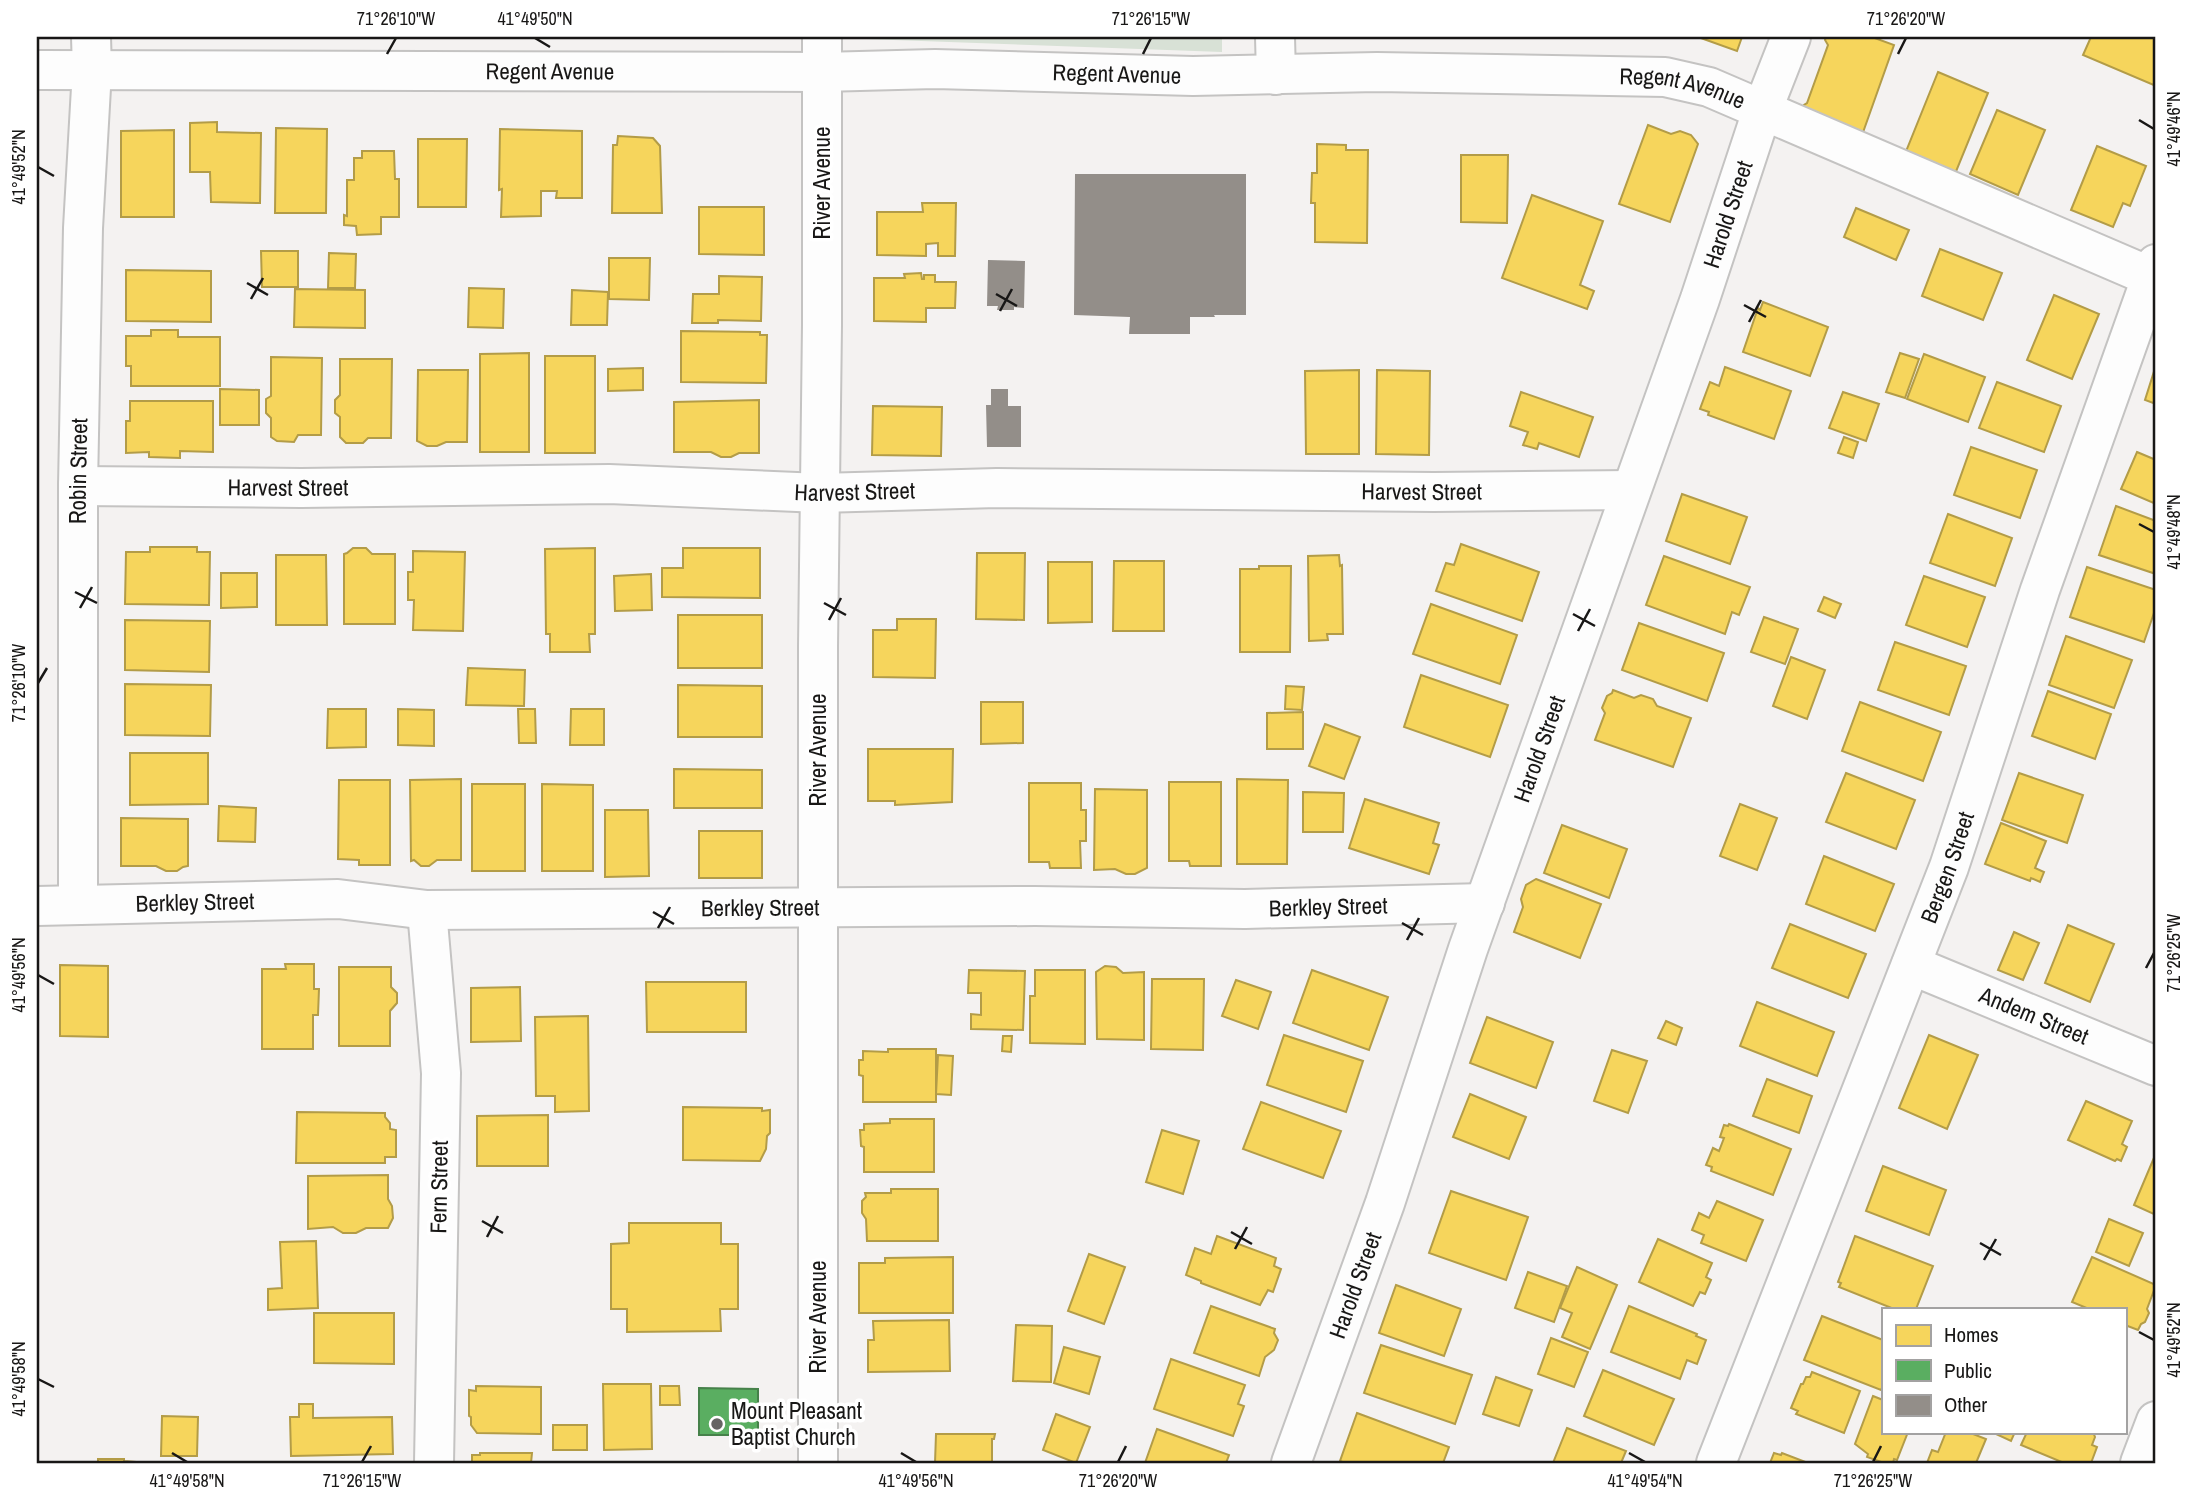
<svg xmlns="http://www.w3.org/2000/svg" width="2193" height="1500" viewBox="0 0 2193 1500" font-family="'Archivo Narrow',sans-serif">
  <rect width="100%" height="100%" fill="#f4f2f1"/>
  <path fill="#d8e1d6" d="M866,37H1222V52L866,39Z"/>
  <g fill="#f6d55c" stroke="#b39c47" stroke-width="2">
    <path d="M1698,37H1742L1737,51Z"/>
    <path d="M1826,37H1872L1894,45L1861,138L1801,113L1804,105L1807,103L1828,45L1825,40Z"/>
    <path d="M2091,37H2156V86L2083,55Z"/>
    <path d="M1938,72L1988,93L1955,174L1905,154Z"/>
    <path d="M1997,110L2045,130L2018,195L1970,174Z"/>
    <path d="M217,122V132L261,133L260,203L211,202L210,172H190V123Z"/>
    <path d="M1648,125L1671,134L1680,131L1691,135L1698,144L1670,222L1619,204Z"/>
    <path d="M276,128L327,129L326,213H275Z"/>
    <path d="M500,129L582,131V198H556L557,191H541V216L501,217L502,189L499,190Z"/>
    <path d="M174,130V217H121V131Z"/>
    <path d="M618,136L653,138L660,146L662,213H612L613,145H617Z"/>
    <path d="M418,139H467L466,207H418Z"/>
    <path d="M1317,144L1346,145V150H1368L1367,243L1315,242V203H1311L1312,173H1317Z"/>
    <path d="M2097,146L2146,166L2130,206L2123,203L2113,227L2071,210Z"/>
    <path d="M362,151H394L395,179H399V217H381V234L357,235L356,226L344,225V215L347,216V180H354V158H362Z"/>
    <path d="M1461,155H1508L1507,223L1461,222Z"/>
    <path d="M1532,195L1603,221L1580,285L1594,291L1587,309L1502,278Z"/>
    <path d="M922,203H956L955,256H938V243L926,244V256L877,255V212H923Z"/>
    <path d="M699,207H764V255L699,254Z"/>
    <path d="M1856,208L1909,230L1896,260L1844,237Z"/>
    <path d="M1940,249L2002,273L1983,320L1922,296Z"/>
    <path d="M261,251H298V287H262Z"/>
    <path d="M329,253L356,254L355,288H328Z"/>
    <path d="M609,258H650L649,300L609,299Z"/>
    <path d="M126,270L211,271V322L126,321Z"/>
    <path d="M921,273L922,279H924V275H935V282H956L955,308H926V322L874,321V278H905L904,274Z"/>
    <path d="M719,276L762,277L761,321L718,320V323H692L693,294H719Z"/>
    <path d="M469,288L504,289L503,328L468,327Z"/>
    <path d="M295,289L365,290V328L294,327Z"/>
    <path d="M572,290L608,292L607,325H571Z"/>
    <path d="M2054,295L2099,314L2072,379L2027,360Z"/>
    <path d="M1763,302L1828,327L1810,376L1743,352L1758,308L1760,310Z"/>
    <path d="M151,330H178V337H220V386H131V366H126V336H151Z"/>
    <path d="M681,331L760,332V335H767L766,383L681,382Z"/>
    <path d="M529,353V452H480V354Z"/>
    <path d="M1900,353L1919,359L1905,398L1886,392Z"/>
    <path d="M1924,354L1985,377L1968,422L1907,399Z"/>
    <rect x="545" y="356" width="50" height="97"/>
    <path d="M271,357L322,358L321,435H298L294,442L277,441L271,437V418L266,413V399L271,396Z"/>
    <path d="M340,359H392L391,438H368L363,443H346L340,437V417L335,413V400L340,395Z"/>
    <path d="M2156,365V404L2145,400Z"/>
    <path d="M1725,367L1791,391L1774,439L1708,415L1709,412L1700,409L1710,382L1719,386Z"/>
    <path d="M643,368V390L608,391V369Z"/>
    <path d="M418,370H468L467,442H446L437,446H427L417,441Z"/>
    <path d="M1359,370V454H1306L1305,371Z"/>
    <path d="M1377,370L1430,371L1429,455L1376,454Z"/>
    <path d="M1997,382L2061,406L2044,452L1979,428Z"/>
    <path d="M220,389L259,390V425H220Z"/>
    <path d="M1521,392L1593,417L1579,457L1539,443L1537,449L1523,445L1528,432L1510,426Z"/>
    <path d="M1843,392L1879,404L1866,441L1829,428Z"/>
    <path d="M759,400V453H739L731,457H721L711,452H674V402Z"/>
    <path d="M130,401H213V452L180,451V458L149,457V452L126,453V421H130Z"/>
    <path d="M873,406L942,407L941,456L872,455Z"/>
    <path d="M1844,437L1858,442L1853,458L1838,453Z"/>
    <path d="M1971,447L2037,470L2020,518L1954,495Z"/>
    <path d="M2137,452L2156,460V504L2121,489Z"/>
    <path d="M1682,494L1747,517L1730,564L1666,541Z"/>
    <path d="M2116,506L2156,521V574L2099,555Z"/>
    <path d="M1948,514L2012,538L1995,586L1930,563Z"/>
    <path d="M1461,544L1539,572L1522,621L1436,591L1446,563L1454,565Z"/>
    <path d="M150,547H197V552H210L209,605L125,604L126,552H150Z"/>
    <path d="M353,548H366L372,554H395V624H344V554L347,553Z"/>
    <path d="M595,548V634H589L590,652H550V634H546L545,549Z"/>
    <path d="M683,548H760V598L662,597V568H683Z"/>
    <path d="M413,551L465,552L463,631L413,630L414,600H408V572H413Z"/>
    <path d="M977,553H1025L1024,620L976,619Z"/>
    <path d="M276,555H326L327,625H276Z"/>
    <path d="M1339,555L1340,566L1342,565L1343,634H1327L1328,640L1309,641L1308,556Z"/>
    <path d="M1664,556L1750,587L1739,615L1732,612L1725,634L1646,605Z"/>
    <path d="M1114,561H1164V631H1113Z"/>
    <path d="M1048,562H1092V622L1048,623Z"/>
    <path d="M1259,566H1291L1290,652H1240V569H1259Z"/>
    <path d="M2087,567L2156,590V607L2144,642L2070,617Z"/>
    <path d="M221,573H257V607L221,608Z"/>
    <path d="M651,574L652,610L615,611L614,576Z"/>
    <path d="M1924,576L1985,597L1967,647L1906,625Z"/>
    <path d="M1824,597L1841,604L1835,618L1818,611Z"/>
    <path d="M1431,604L1517,635L1500,684L1413,654Z"/>
    <rect x="678" y="615" width="84" height="53"/>
    <path d="M1764,617L1798,629L1785,664L1751,652Z"/>
    <path d="M897,619H936L935,678L873,677V630H897Z"/>
    <path d="M125,620L210,621L209,672L125,670Z"/>
    <path d="M1639,623L1724,653L1707,701L1622,670Z"/>
    <path d="M2066,636L2132,660L2114,708L2049,685Z"/>
    <path d="M1895,642L1966,666L1949,715L1878,690Z"/>
    <path d="M1791,657L1825,670L1807,719L1773,706Z"/>
    <path d="M468,668L525,670L524,706L466,705Z"/>
    <path d="M1421,675L1508,705L1490,757L1404,727Z"/>
    <path d="M125,684L211,685L210,736L125,735Z"/>
    <path d="M678,685L762,686V737H678Z"/>
    <path d="M1286,686L1304,687L1302,710L1285,709Z"/>
    <path d="M1613,690L1634,698L1641,695L1653,699L1657,706L1691,718L1673,767L1595,740L1605,713L1602,708L1607,696L1612,693Z"/>
    <path d="M2048,691L2111,714L2095,759L2032,736Z"/>
    <path d="M981,702H1023V743L981,744Z"/>
    <path d="M1860,702L1941,732L1923,781L1842,751Z"/>
    <path d="M328,709H366V747L327,748Z"/>
    <path d="M398,709L434,710V746L398,745Z"/>
    <path d="M518,709H535L536,743H519Z"/>
    <path d="M571,709H604V745H570Z"/>
    <path d="M1303,712V749H1267V713Z"/>
    <path d="M1325,724L1360,737L1344,779L1309,766Z"/>
    <path d="M868,749H953L952,802L895,805V801H868Z"/>
    <path d="M130,753H208V804L130,805Z"/>
    <path d="M674,769L762,770V808H674Z"/>
    <path d="M1846,773L1915,800L1896,849L1826,822Z"/>
    <path d="M2019,773L2083,795L2067,843L2002,820Z"/>
    <path d="M461,779V860H437L429,866H421L414,860L411,861L410,780Z"/>
    <path d="M1237,779L1288,780L1287,864H1237Z"/>
    <path d="M339,780H390V865H359V860L338,859Z"/>
    <path d="M1169,782H1221V866H1190L1189,861H1169Z"/>
    <path d="M1029,783H1081V810H1086V841H1080L1081,868H1050L1049,862H1029Z"/>
    <rect x="472" y="784" width="53" height="87"/>
    <path d="M542,784L593,785V871H542Z"/>
    <path d="M1095,789L1147,790V868L1135,874H1126L1115,869L1094,870Z"/>
    <path d="M1303,792L1344,793L1343,832H1303Z"/>
    <path d="M1365,799L1439,823L1433,843L1439,845L1429,874L1349,848Z"/>
    <path d="M1740,804L1777,818L1757,870L1720,856Z"/>
    <path d="M219,806L256,808L255,842L218,841Z"/>
    <path d="M605,810H648L649,876L605,877Z"/>
    <path d="M121,818L188,819V866L183,867L177,871H166L156,866H121Z"/>
    <path d="M2001,823L2046,841L2035,868L2044,872L2040,882L2031,878L2030,881L1985,864Z"/>
    <path d="M1562,825L1627,849L1609,898L1544,873Z"/>
    <rect x="699" y="831" width="63" height="47"/>
    <path d="M1824,856L1894,884L1875,931L1806,904Z"/>
    <path d="M1536,879L1601,904L1580,958L1514,932L1523,907L1521,899L1526,885Z"/>
    <path d="M1790,924L1866,954L1848,998L1772,968Z"/>
    <path d="M2068,925L2114,944L2090,1002L2045,983Z"/>
    <path d="M2014,932L2039,943L2023,980L1998,970Z"/>
    <path d="M285,964H314V989H319L318,1015H313V1049H262V969H286Z"/>
    <path d="M60,965L108,966V1037L60,1036Z"/>
    <path d="M1105,966L1116,967L1123,973L1144,972V1040L1097,1039L1096,972Z"/>
    <path d="M339,967H391V987L397,993V1003L390,1011V1046H339Z"/>
    <path d="M969,970L1025,971L1023,1030L971,1029V1014L981,1015V993H968Z"/>
    <path d="M1035,970H1085V1044L1030,1043V996H1035Z"/>
    <path d="M1312,970L1388,997L1369,1050L1293,1023Z"/>
    <path d="M1152,979H1204L1203,1050L1151,1049Z"/>
    <path d="M1236,980L1271,992L1258,1029L1222,1016Z"/>
    <path d="M646,982H746V1032H647Z"/>
    <path d="M520,987L521,1041L471,1042V988Z"/>
    <path d="M1757,1002L1834,1032L1817,1076L1740,1046Z"/>
    <path d="M588,1016L589,1111L555,1112V1096H536L535,1017Z"/>
    <path d="M1487,1017L1553,1042L1536,1088L1470,1063Z"/>
    <path d="M1666,1021L1682,1028L1676,1045L1658,1038Z"/>
    <path d="M1284,1035L1363,1061L1346,1112L1267,1085Z"/>
    <path d="M1929,1035L1978,1055L1947,1129L1899,1108Z"/>
    <path d="M1003,1036H1012L1011,1052L1002,1051Z"/>
    <path d="M888,1049H936V1102H863V1076L859,1075V1060H863V1051L888,1052Z"/>
    <path d="M1612,1050L1647,1061L1628,1113L1594,1101Z"/>
    <path d="M938,1055L953,1056L951,1095L936,1094Z"/>
    <path d="M1767,1079L1812,1096L1799,1133L1753,1116Z"/>
    <path d="M1470,1094L1526,1117L1509,1159L1453,1137Z"/>
    <path d="M2086,1101L2132,1121L2122,1144L2127,1147L2121,1161L2117,1159L2115,1161L2068,1140Z"/>
    <path d="M1261,1102L1341,1131L1323,1178L1243,1149Z"/>
    <path d="M683,1107L762,1108V1111L770,1110V1133L767,1136L766,1149L760,1161L683,1160Z"/>
    <path d="M297,1112L385,1113V1117L390,1123V1129L396,1130V1157H385V1163H296Z"/>
    <path d="M548,1115V1166H477V1116Z"/>
    <path d="M890,1119H934V1172H864V1147L861,1146L860,1130H864V1124L890,1123Z"/>
    <path d="M1729,1124L1791,1149L1773,1195L1711,1171L1712,1167L1706,1165L1713,1148L1719,1151L1724,1138L1720,1137L1724,1125L1728,1126Z"/>
    <path d="M1162,1130L1199,1141L1183,1194L1146,1182Z"/>
    <path d="M2156,1153V1215L2134,1205Z"/>
    <path d="M1883,1166L1946,1190L1929,1235L1866,1211Z"/>
    <path d="M388,1175V1199L392,1206L393,1218L388,1228H366L356,1233H343L333,1227L308,1229V1176Z"/>
    <path d="M891,1189H938V1241H867L866,1219L862,1213V1201L866,1197L865,1193H891Z"/>
    <path d="M1451,1191L1528,1217L1506,1280L1429,1253Z"/>
    <path d="M1717,1201L1763,1220L1746,1261L1701,1243L1704,1235L1692,1230L1699,1213L1709,1218Z"/>
    <path d="M2109,1219L2143,1233L2129,1266L2096,1252Z"/>
    <path d="M629,1223H721V1244H738V1309H720L721,1331L627,1332V1309H611V1244L629,1243Z"/>
    <path d="M1217,1236L1276,1258L1274,1266L1281,1269L1273,1292L1268,1290L1260,1305L1201,1283V1281L1186,1275L1195,1248L1211,1254Z"/>
    <path d="M1855,1236L1933,1266L1916,1309H1894L1839,1287L1841,1283L1838,1282Z"/>
    <path d="M1658,1239L1712,1263L1706,1277L1711,1280L1705,1294L1700,1292L1693,1306L1639,1282Z"/>
    <path d="M316,1241L318,1308L268,1310V1289L282,1288L280,1242Z"/>
    <path d="M1089,1254L1125,1267L1104,1324L1068,1311Z"/>
    <path d="M953,1257V1313H859V1263H885V1258Z"/>
    <path d="M2092,1257L2156,1285L2147,1309L2149,1313L2145,1322L2141,1324L2138,1330L2125,1325V1309H2089L2072,1302Z"/>
    <path d="M1577,1267L1617,1285L1590,1349L1562,1337L1572,1313L1560,1308Z"/>
    <path d="M1528,1272L1567,1286L1554,1322L1515,1308Z"/>
    <path d="M1396,1285L1461,1309L1444,1356L1379,1333Z"/>
    <path d="M1211,1306L1275,1329L1274,1333L1278,1340L1274,1350L1265,1357L1259,1376L1194,1353Z"/>
    <path d="M1629,1306L1697,1334L1696,1336L1706,1340L1697,1364L1687,1360L1680,1379L1611,1352Z"/>
    <path d="M314,1313H394V1364L314,1363Z"/>
    <path d="M1822,1316L1883,1340V1386L1881,1390L1804,1360Z"/>
    <path d="M949,1320L950,1371L868,1372V1340H874L873,1321Z"/>
    <path d="M1016,1325L1052,1326L1051,1382L1013,1381Z"/>
    <path d="M1551,1338L1588,1352L1574,1387L1538,1374Z"/>
    <path d="M1381,1345L1472,1375L1455,1424L1364,1393Z"/>
    <path d="M1064,1347L1100,1357L1089,1394L1054,1383Z"/>
    <path d="M1171,1359L1245,1385L1238,1404L1244,1406L1233,1436L1154,1409Z"/>
    <path d="M1603,1370L1674,1399L1654,1445L1584,1416Z"/>
    <path d="M1812,1372L1860,1391L1844,1433L1796,1414L1798,1411L1791,1408L1801,1384H1803L1806,1377H1810Z"/>
    <path d="M1496,1377L1532,1390L1519,1426L1483,1414Z"/>
    <path d="M603,1384H651L652,1449L604,1450Z"/>
    <path d="M476,1386L541,1387V1434L477,1433L471,1425V1417L469,1416V1390L476,1391Z"/>
    <path d="M660,1386H679L680,1405H660Z"/>
    <path d="M1873,1396L1883,1400V1432H1908L1897,1460L1894,1459L1893,1463H1884L1867,1457L1868,1454L1855,1444Z"/>
    <path d="M299,1404H313V1418L392,1417L393,1454L291,1456L290,1417H299Z"/>
    <path d="M1357,1413L1449,1447L1443,1463H1345L1340,1461Z"/>
    <path d="M1056,1414L1090,1427L1076,1463L1043,1450Z"/>
    <path d="M162,1416L198,1417L197,1456H161Z"/>
    <rect x="553" y="1425" width="34" height="25"/>
    <path d="M1567,1428L1626,1451L1621,1463H1553Z"/>
    <path d="M1157,1429L1229,1455L1226,1463H1145Z"/>
    <path d="M1946,1432H1968L1986,1439L1976,1463H1927L1932,1450L1938,1452Z"/>
    <path d="M1997,1432H2015L2011,1441L1996,1434Z"/>
    <path d="M2027,1432H2093L2095,1437L2092,1445L2097,1447L2091,1463H2064L2021,1445Z"/>
    <path d="M936,1434H995L994,1439H992V1463H935Z"/>
    <path d="M480,1453H532L531,1463H472V1455H480Z"/>
    <path d="M1774,1453L1781,1455L1782,1453L1808,1463H1770Z"/>
    <path d="M98,1459H124V1461L149,1463H98Z"/>
  </g>
  <path fill="#5aae61" stroke="#46814a" stroke-width="2" d="M699,1388L758,1389V1435H699Z"/>
  <g fill="#938e89">
    <path d="M1075,174H1246V315H1214L1215,317H1190V334H1129L1130,317L1074,315Z"/>
    <path d="M988,260L1025,261L1024,308L1014,307V310H997L998,306H987Z"/>
    <path d="M991,389H1008V406H1021V447H987L986,405H991Z"/>
  </g>
  <g fill="none" stroke-linecap="round" stroke-linejoin="round">
    <g stroke="#c4c3c2" stroke-width="42">
      <g id="minor">
        <path d="M1275,37L1276,75"/>
        <path id="s1" d="M37,70L822,72L935,69L1193,76L1377,72L1665,77L1709,87L2156,279"/>
        <path id="s2" d="M78,486L301,488L609,484L820,493L997,488L1434,492L1631,490"/>
        <path id="s3" d="M78,905V486L83,228L92,70L91,37"/>
        <path id="s4" d="M37,906L338,899L427,910L1035,906L1245,909L1485,903"/>
        <path d="M427,910L441,1073L434,1463"/>
        <path id="s5" d="M1911,965L2156,1066"/>
        <path d="M818,1463V647L822,325V37"/>
        <path id="s6" d="M1291,1463L1385,1203L1468,949L1700,299L1762,111L1791,37"/>
        <path id="s7" d="M1716,1463L1949,867L2040,590L2156,264"/>
        <path d="M2140,1463L2156,1421"/>
      </g>
    </g>
    <use href="#minor" stroke="#fdfdfd" stroke-width="38"/>
  </g>
  <path fill="none" stroke="#181716" stroke-width="2.5" d="M535,38L550,47M387,54L396,38M1143,54L1151,38M1898,54L1906,38M2139,120L2154,129M38,167L54,176M247,283L268,295M996,294L1017,306M251,299L263,278M1744,305L1766,317M1000,311L1012,289M1749,322L1761,300M2139,524L2154,532M75,592L97,603M824,603L846,615M80,608L92,587M1573,614L1595,626M829,620L841,598M1578,631L1590,609M38,683L47,668M653,912L674,924M1402,923L1423,935M658,928L670,907M1407,940L1419,918M2146,968L2154,953M38,975L54,984M482,1221L503,1233M1231,1232L1252,1244M487,1237L498,1216M1980,1243L2001,1255M1235,1249L1247,1227M1984,1260L1996,1239M2139,1332L2154,1340M38,1379L54,1387M172,1453L187,1462M901,1453L916,1462M1629,1453L1645,1462M362,1462L371,1446M1118,1462L1126,1446M1873,1462L1881,1446"/>
  <circle fill="#656463" stroke="#fff" stroke-width="2.5" cx="717" cy="1424" r="7"/>
  <g text-anchor="middle" stroke-width="7" stroke-linejoin="round" paint-order="stroke">
    <g font-size="23" fill="#181716" stroke="#fff">
      <text dy="8" stroke="none"><textPath href="#s1" startOffset="513">Regent Avenue</textPath></text>
      <text dy="8" stroke="none"><textPath href="#s1" startOffset="1080">Regent Avenue</textPath></text>
      <text dy="8" stroke="none"><textPath href="#s1" startOffset="1647">Regent Avenue</textPath></text>
      <text transform="translate(822 183) rotate(-90)" y="8">River Avenue</text>
      <text dy="8" stroke="none"><textPath href="#s6" startOffset="1323">Harold Street</textPath></text>
      <text dy="8" stroke="none"><textPath href="#s3" startOffset="434">Robin Street</textPath></text>
      <text dy="8" stroke="none"><textPath href="#s2" startOffset="210">Harvest Street</textPath></text>
      <text dy="8" stroke="none"><textPath href="#s2" startOffset="777">Harvest Street</textPath></text>
      <text dy="8" stroke="none"><textPath href="#s2" startOffset="1344">Harvest Street</textPath></text>
      <text dy="8" stroke="none"><textPath href="#s6" startOffset="756">Harold Street</textPath></text>
      <text transform="translate(818 750) rotate(-90)" y="8">River Avenue</text>
      <text dy="8" stroke="none"><textPath href="#s7" startOffset="639">Bergen Street</textPath></text>
      <text dy="8" stroke="none"><textPath href="#s4" startOffset="158">Berkley Street</textPath></text>
      <text dy="8" stroke="none"><textPath href="#s4" startOffset="1292">Berkley Street</textPath></text>
      <text dy="8" stroke="none"><textPath href="#s4" startOffset="724">Berkley Street</textPath></text>
      <text dy="8" stroke="none"><textPath href="#s5" startOffset="133">Andem Street</textPath></text>
      <text transform="translate(439 1187) rotate(-89)" y="8">Fern Street</text>
      <text dy="8" stroke="none"><textPath href="#s6" startOffset="189">Harold Street</textPath></text>
      <text transform="translate(818 1317) rotate(-90)" y="8">River Avenue</text>
    </g>
    <g font-size="23" fill="#181716" stroke="#fff" text-anchor="start">
      <text x="731" y="1419">Mount Pleasant<tspan x="731" dy="26">Baptist Church</tspan></text>
    </g>
  </g>
  <rect width="2193" height="1500" fill="none" stroke="#ffffff" stroke-width="77"/>
  <rect x="1882" y="1308" width="245" height="126" fill="#ffffff" stroke="#a3a2a2" stroke-width="2"/>
  <rect x="1896" y="1325" width="35" height="21" fill="#f6d55c" stroke="#a3a2a2" stroke-width="2"/>
  <text x="1944" y="1342" font-size="21" fill="#181716">Homes</text>
  <rect x="1896" y="1360" width="35" height="21" fill="#5aae61" stroke="#a3a2a2" stroke-width="2"/>
  <text x="1944" y="1378" font-size="21" fill="#181716">Public</text>
  <rect x="1896" y="1395" width="35" height="21" fill="#938e89" stroke="#a3a2a2" stroke-width="2"/>
  <text x="1944" y="1412" font-size="21" fill="#181716">Other</text>
  <rect x="38" y="38" width="2116" height="1424" fill="none" stroke="#181716" stroke-width="2.5"/>
  <g font-size="18" text-anchor="middle" fill="#181716">
    <text x="396" y="25">71°26'10"W</text>
    <text x="535" y="25">41°49'50"N</text>
    <text x="1151" y="25">71°26'15"W</text>
    <text x="1906" y="25">71°26'20"W</text>
    <text transform="translate(2174 129) rotate(-90)" y="6">41°49'46"N</text>
    <text transform="translate(19 167) rotate(-90)" y="6">41°49'52"N</text>
    <text transform="translate(2174 532) rotate(-90)" y="6">41°49'48"N</text>
    <text transform="translate(19 683) rotate(-90)" y="6">71°26'10"W</text>
    <text transform="translate(2174 953) rotate(-90)" y="6">71°26'25"W</text>
    <text transform="translate(19 975) rotate(-90)" y="6">41°49'56"N</text>
    <text transform="translate(2174 1340) rotate(-90)" y="6">41°49'52"N</text>
    <text transform="translate(19 1379) rotate(-90)" y="6">41°49'58"N</text>
    <text x="187" y="1487">41°49'58"N</text>
    <text x="362" y="1487">71°26'15"W</text>
    <text x="916" y="1487">41°49'56"N</text>
    <text x="1118" y="1487">71°26'20"W</text>
    <text x="1645" y="1487">41°49'54"N</text>
    <text x="1873" y="1487">71°26'25"W</text>
  </g>
</svg>
